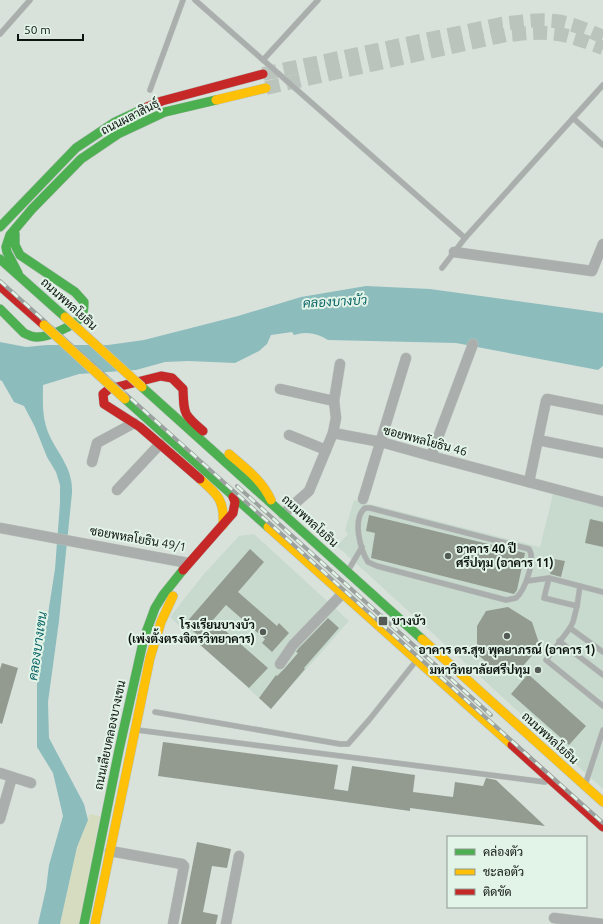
<svg xmlns="http://www.w3.org/2000/svg" width="603" height="924" viewBox="0 0 603 924" font-family="Ubuntu,Sarabun,sans-serif">
  <rect width="100%" height="100%" fill="#d8e2db"/>
  <g fill="#c8dace">
    <path d="M553,494L603,507V789L337,546L348,534L345,530L354,500L540,547Z"/>
    <path d="M254,534L349,621L271,709L170,617L203,575L239,536Z"/>
  </g>
  <path fill="#d6dcc0" d="M90,814L100,816L79,924H60L77,847Z"/>
  <path fill="#8dbcbc" d="M366,286L430,289L603,313V366L598,370L456,343L328,340C317,333 306,331 294,335L292,332L271,335L267,344L259,351L235,363L188,361L165,362L136,370L79,374L43,385C43,399 42,413 46,426C51,445 68,461 71,480C72,484 72,489 72,493L59,621L48,702L49,738L84,804L88,820L77,847L60,924H38L46,889L49,865L63,816L53,773L37,747V659H41L55,569L60,503V485L56,472L47,457L35,427L24,406L14,402L2,381L0,380V342L26,347L47,345H108L144,340L238,316L301,297Z"/>
  <g fill="#939b91">
    <path d="M369,515L525,553L517,590L514,594L371,558L375,533L366,531Z"/>
    <path d="M590,519L603,522V547L585,543Z"/>
    <path d="M250,549L264,562L238,592L277,626L279,623L289,633L272,652L262,643L265,639L226,605L213,620L268,668L249,688L198,643L202,639L185,624Z"/>
    <path d="M554,559L565,561L561,577L550,574Z"/>
    <path d="M508,607L532,622L540,646L523,666L493,668L477,654V626L486,611Z"/>
    <path d="M328,618L339,628L304,668L305,669L271,709L259,698L276,675L277,676L285,668L298,653L296,652L298,649Z"/>
    <path d="M2,663L18,668L2,724L0,723V669Z"/>
    <path d="M528,674L586,726L569,745L511,694Z"/>
    <path d="M163,742L338,765L334,789L348,791L352,766L415,775L413,792L453,797L455,782L483,786L486,778L496,780L545,826L410,808V811L158,776Z"/>
    <path d="M197,842L231,849L227,868L212,866L203,912L218,915L216,924H181Z"/>
  </g>
  <g fill="none" stroke-linecap="round" stroke-linejoin="round">
    <g stroke="#bac3bc" stroke-width="14" stroke-dasharray="14 7" stroke-linecap="butt">
      <path d="M263,74L501,24C518,22 537,19 555,21C571,23 588,30 603,37"/>
      <path d="M266,88L506,35C520,34 535,32 549,33C568,34 586,42 603,48"/>
    </g>
    <g stroke="#b8c0bb" stroke-width="6">
      <g id="lane">
        <path d="M195,0L465,238"/>
        <path d="M0,34L30,0"/>
        <path d="M263,60L318,0"/>
        <path d="M150,90L183,0"/>
        <path d="M573,118L603,145"/>
        <path d="M442,268L465,238L603,85"/>
        <path d="M365,508H370L529,549C536,560 525,590 516,598L506,600L377,566L368,562C360,549 352,519 365,508Z"/>
        <path d="M349,569L362,547"/>
        <path d="M549,578L544,598L577,606"/>
        <path d="M527,581L549,578L603,592"/>
        <path d="M580,586L577,606L573,622L570,628L546,660L603,706"/>
        <path d="M570,628L603,652"/>
        <path d="M559,641L603,675"/>
        <path d="M155,712L340,744H348L369,720L416,661"/>
        <path d="M137,730L545,782"/>
        <path d="M586,782L603,730"/>
      </g>
    </g>
    <g stroke="#b8c0bb" stroke-width="11">
      <g id="street">
        <path d="M454,252L592,271L603,244"/>
        <path d="M280,389L334,401"/>
        <path d="M333,433L381,442L431,456L603,502"/>
        <path d="M289,435L326,450"/>
        <path d="M538,440L603,453"/>
        <path d="M431,456L473,344"/>
        <path d="M92,462L97,443L134,423"/>
        <path d="M529,482L546,401L547,399L603,410"/>
        <path d="M117,490L160,444"/>
        <path d="M363,499L406,358"/>
        <path d="M283,514L309,491L333,433L336,418L334,401L340,364"/>
        <path d="M0,528L188,563"/>
        <path d="M280,664L293,645L342,594"/>
        <path d="M0,773L31,783"/>
        <path d="M0,819L12,777"/>
        <path d="M110,851L182,864L184,866L173,924"/>
        <path d="M554,918L602,924"/>
        <path d="M226,924L239,856"/>
      </g>
    </g>
    <g stroke="#b8c0bb" stroke-width="10">
      <g id="fast">
        <path d="M0,227L76,148L115,122L147,107"/>
        <path d="M0,259L65,317"/>
        <path d="M18,273L7,252L6,247L10,235L32,209L81,159L118,134L165,112L216,100"/>
        <path d="M0,309L24,333C28,335 31,337 36,337C47,338 74,326 81,317C84,313 84,307 84,302L75,292L20,255L15,245V234"/>
        <path d="M142,387L422,639"/>
        <path d="M125,399L268,527"/>
        <path d="M84,924L119,750L144,638L155,608L163,595L183,570"/>
      </g>
    </g>
    <g stroke="#b8c0bb" stroke-width="10">
      <g id="slow">
        <path d="M216,100L266,88"/>
        <path d="M229,454C245,468 262,480 271,500"/>
        <path d="M200,479C217,494 225,500 223,525"/>
        <path d="M268,527L512,745"/>
        <path d="M422,639L603,802"/>
        <path d="M95,924L150,658L161,622L173,596"/>
      </g>
    </g>
    <g stroke="#b8c0bb" stroke-width="10">
      <g id="jam">
        <path d="M147,107L162,101L263,74"/>
        <path d="M0,286L44,325"/>
        <path d="M200,479L140,427L104,404L103,394L109,389L161,376L172,378L183,389C184,414 183,414 203,431"/>
        <path d="M183,570L233,513L235,502L233,497"/>
        <path d="M512,745L603,827"/>
      </g>
    </g>
    <use href="#lane" stroke="#aaaeac" stroke-width="5"/>
    <use href="#street" stroke="#aaaeac" stroke-width="10"/>
    <use href="#fast" stroke="#4caf50" stroke-width="9"/>
    <use href="#slow" stroke="#ffc107" stroke-width="9"/>
    <use href="#jam" stroke="#c62828" stroke-width="9"/>
    <g stroke="#9ca29f" stroke-width="4">
      <g id="rail">
        <path d="M0,281L603,823"/>
        <path d="M237,486L491,715"/>
      </g>
    </g>
    <use href="#rail" stroke="#e2f3e7" stroke-width="2.5" stroke-dasharray="8" stroke-linecap="butt"/>
    <g stroke="#b8c0bb" stroke-width="10" stroke-linecap="butt">
      <g id="slow-bridge">
        <path d="M65,317L142,387"/>
        <path d="M44,325L125,399"/>
      </g>
    </g>
    <use href="#slow-bridge" stroke="#ffc107" stroke-width="9"/>
  </g>
  <g fill="#545b56" stroke="#e2f3e7" stroke-width="1.5">
    <circle cx="448" cy="556" r="4"/>
    <rect x="378" y="616" width="10" height="10" rx="2"/>
    <circle cx="263" cy="632" r="4"/>
    <circle cx="507" cy="636" r="4"/>
    <circle cx="538" cy="670" r="4"/>
  </g>
  <g text-anchor="middle" stroke-width="4" stroke-linejoin="round" paint-order="stroke">
    <g font-size="12" fill="#0d130f" stroke="#e2f3e7">
      <text transform="translate(130 117) rotate(-27)" y="4">ถนนผลาสินธุ์</text>
      <text transform="translate(69 304) rotate(42)" y="4">ถนนพหลโยธิน</text>
      <text transform="translate(425 441) rotate(15)" y="4">ซอยพหลโยธิน 46</text>
      <text transform="translate(310 521) rotate(42)" y="4">ถนนพหลโยธิน</text>
      <text transform="translate(138 539) rotate(10)" y="4">ซอยพหลโยธิน 49/1</text>
      <text transform="translate(110 735) rotate(-78)" y="4">ถนนเลียบคลองบางเขน</text>
      <text transform="translate(550 738) rotate(42)" y="4">ถนนพหลโยธิน</text>
    </g>
    <g font-size="12" font-weight="bold" fill="#0d130f" stroke="#e2f3e7" text-anchor="start">
      <text x="456" y="553">อาคาร 40 ปี<tspan x="456" dy="14">ศรีปทุม (อาคาร 11)</tspan></text>
      <text x="392" y="625">บางบัว</text>
      <text x="255" y="629" text-anchor="end">โรงเรียนบางบัว<tspan x="255" dy="14">(เพ่งตั้งตรงจิตรวิทยาคาร)</tspan></text>
      <text x="507" y="654" text-anchor="middle">อาคาร ดร.สุข พุคยาภรณ์ (อาคาร 1)</text>
      <text x="530" y="674" text-anchor="end">มหาวิทยาลัยศรีปทุม</text>
    </g>
    <g font-size="13" font-style="italic" fill="#096467" stroke="#e2f3e7">
      <text transform="translate(335 301) rotate(-3)" y="5">คลองบางบัว</text>
      <text transform="translate(37 646) rotate(-82)" y="5">คลองบางเขน</text>
    </g>
  </g>
  <rect x="447" y="836" width="140" height="72" fill="#e2f3e7" stroke="#8d9991"/>
  <rect x="455" y="849" width="20" height="6" fill="#4caf50" stroke="#8d9991"/>
  <text x="483" y="856" font-size="12" fill="#0d130f">คล่องตัว</text>
  <rect x="455" y="869" width="20" height="6" fill="#ffc107" stroke="#8d9991"/>
  <text x="483" y="876" font-size="12" fill="#0d130f">ชะลอตัว</text>
  <rect x="455" y="889" width="20" height="6" fill="#c62828" stroke="#8d9991"/>
  <text x="483" y="896" font-size="12" fill="#0d130f">ติดขัด</text>
  <path d="M18 34v6h65v-6" fill="none" stroke="#0d130f" stroke-width="2"/>
  <text x="24" y="34" font-size="12" fill="#0d130f" stroke="#e2f3e7" stroke-width="3" paint-order="stroke">50 m</text>
</svg>
